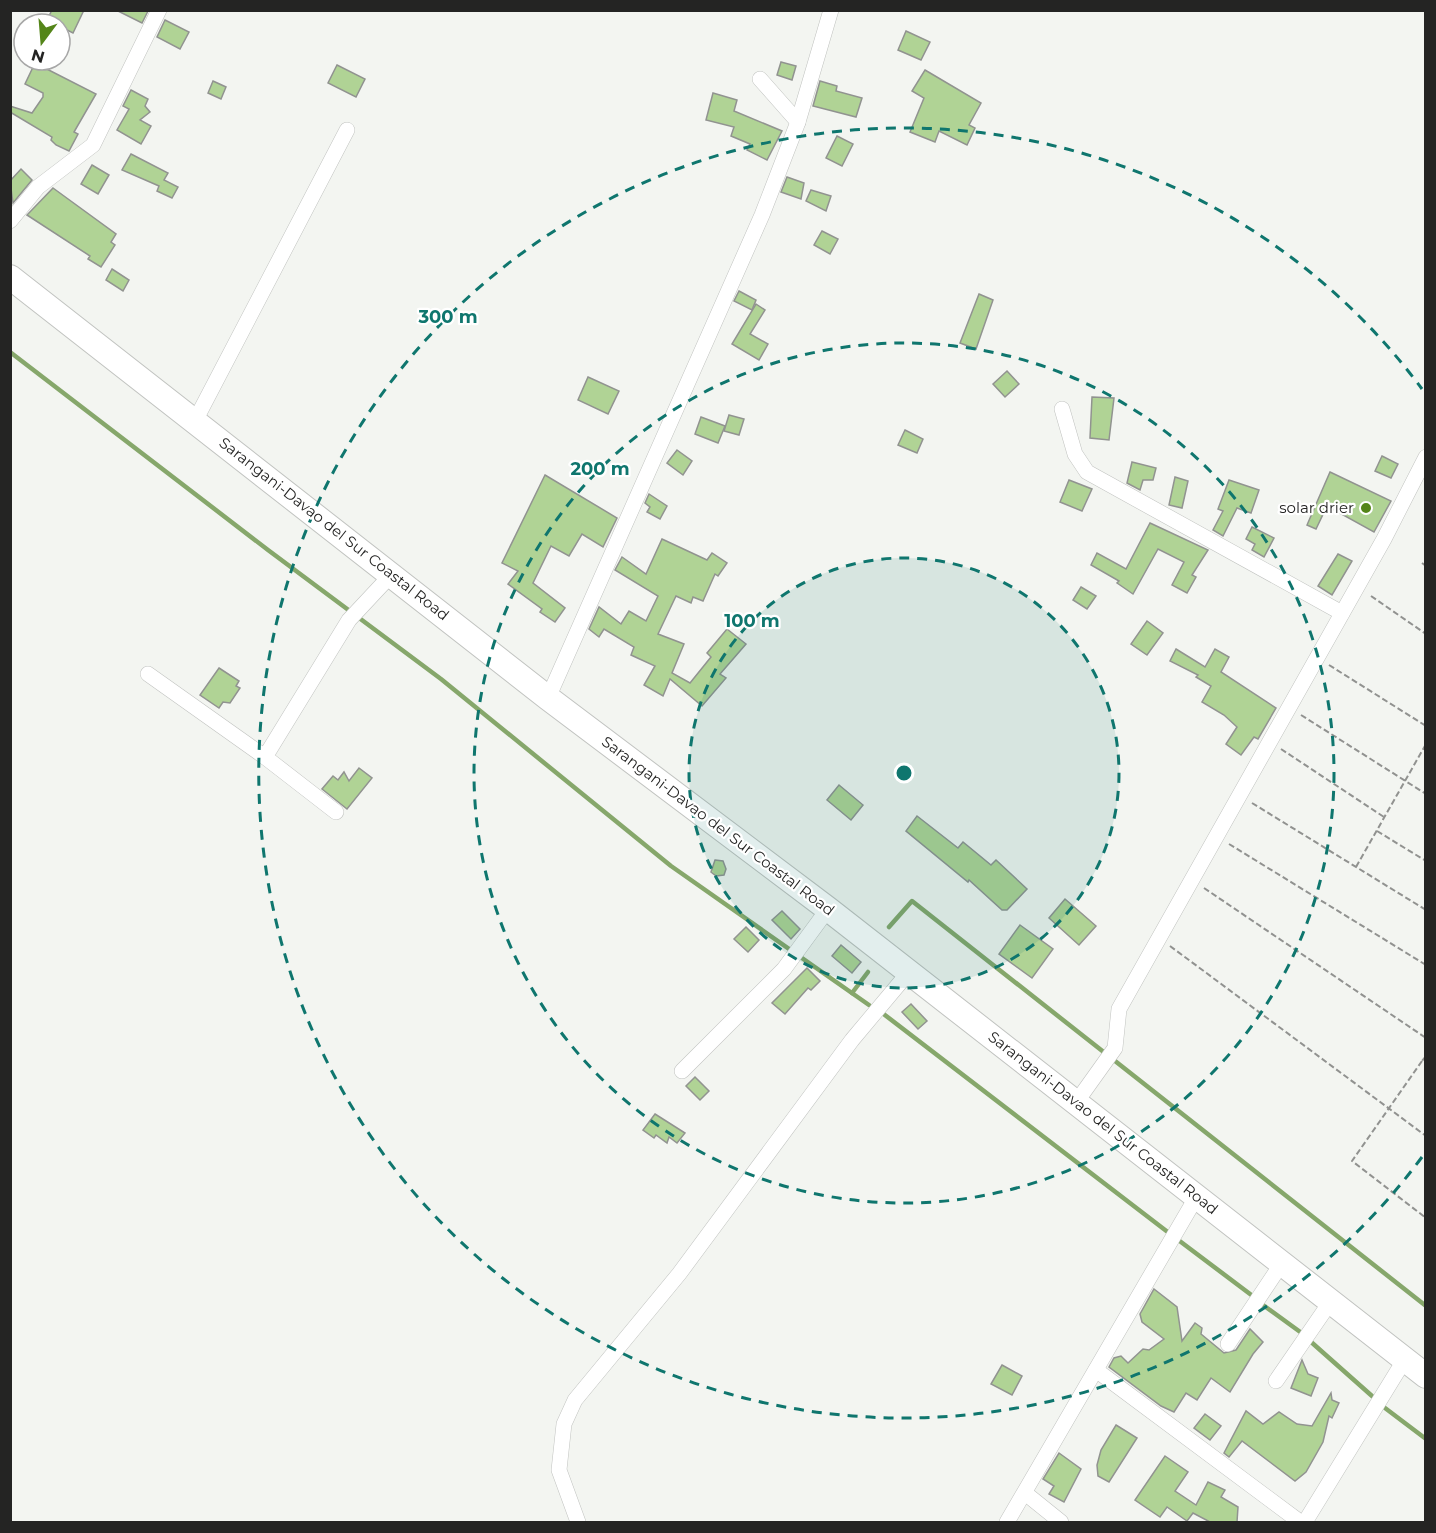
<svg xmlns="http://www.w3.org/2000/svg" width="1436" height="1533" viewBox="0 0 1436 1533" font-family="Montserrat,sans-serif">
  <rect width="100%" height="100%" fill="#f3f5f1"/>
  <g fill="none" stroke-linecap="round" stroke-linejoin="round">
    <g stroke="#86a76b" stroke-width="4.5">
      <path d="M10,352L268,550L441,679L671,866L869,1005"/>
      <path d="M889,927L912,901L1426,1306"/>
      <path d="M852,993L868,972"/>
      <path d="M881,1012L1169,1233"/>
      <path d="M1177,1239L1254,1297"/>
      <path d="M1263,1305L1303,1334"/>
      <path d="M1310,1341L1372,1396"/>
      <path d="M1385,1408L1426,1439"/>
    </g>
  </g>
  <g fill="#b0d395" stroke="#919390" stroke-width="1.5">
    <path d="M52,10H84L73,33L47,20Z"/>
    <path d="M116,10H147L148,11L142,23Z"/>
    <path d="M165,20L189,32L180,49L157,37Z"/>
    <path d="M906,31L930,42L921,60L898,50Z"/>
    <path d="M781,62L796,66L792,80L777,75Z"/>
    <path d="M35,63L96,94L74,132L78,134L69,151L56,145L51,140L52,137L10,112V106L32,113L43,97V93L25,84Z"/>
    <path d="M337,65L365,79L356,97L328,83Z"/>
    <path d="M925,70L981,103L969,125L975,128L967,145L939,131L935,142L910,132L924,98L912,91Z"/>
    <path d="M213,81L226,87L221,99L208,93Z"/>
    <path d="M820,81L837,86L836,91L862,98L856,117L813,106Z"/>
    <path d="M131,90L148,99L145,106L150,112L140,120L151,126L141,144L117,130L129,109L123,106Z"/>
    <path d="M713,93L737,100L734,111L782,131L767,160L747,150L750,144L731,136L734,127L706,120Z"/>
    <path d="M837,136L853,144L842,166L826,158Z"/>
    <path d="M131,154L168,173L164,180L178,187L172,198L157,191L159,186L122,170Z"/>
    <path d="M92,165L109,175L98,194L81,184Z"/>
    <path d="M21,169L32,180L13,203L10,181Z"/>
    <path d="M787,177L804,183L801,199L781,192Z"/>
    <path d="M53,188L116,234L111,242L115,245L101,267L88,259L90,256L27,215Z"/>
    <path d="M811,190L831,196L826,211L806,201Z"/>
    <path d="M822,231L838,239L830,254L814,245Z"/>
    <path d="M112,269L129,280L123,291L106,280Z"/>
    <path d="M739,291L756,300L752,310L734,301Z"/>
    <path d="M979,294L993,300L976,349L960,343Z"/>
    <path d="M756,304L765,310L750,334L768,344L759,360L732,344Z"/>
    <path d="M1007,371L1019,384L1005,397L993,384Z"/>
    <path d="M588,377L619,391L608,414L578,400Z"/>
    <path d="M1092,397L1114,398L1109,440L1090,438Z"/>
    <path d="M729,415L744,419L739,435L724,431Z"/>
    <path d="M701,417L725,426L718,443L695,434Z"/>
    <path d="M905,430L923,439L917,453L898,445Z"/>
    <path d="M677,450L692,461L683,475L667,463Z"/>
    <path d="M1382,456L1398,464L1391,478L1375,471Z"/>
    <path d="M1132,462L1156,468L1153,480H1143L1140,490L1127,483Z"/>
    <path d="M1330,472L1391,501L1374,532L1327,506L1316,529L1307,525Z"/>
    <path d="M545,475L617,518L603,547L582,534L569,556L551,546L533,583L565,608L555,622L540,612L542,609L508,584L518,571L502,563Z"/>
    <path d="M1175,477L1188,481L1182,508L1169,505Z"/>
    <path d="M1069,480L1092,489L1082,511L1060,502Z"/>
    <path d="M1229,480L1259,490L1251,513L1237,508L1223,536L1213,530L1223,511L1218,509Z"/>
    <path d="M649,494L667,506L660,519L647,512L650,507L645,503Z"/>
    <path d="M1150,523L1208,550L1192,575L1196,577L1187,593L1172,585L1184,562L1158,549L1133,594L1117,583L1119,581L1091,565L1097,553L1126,569Z"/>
    <path d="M1252,527L1274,538L1264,557L1252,550L1255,544L1246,539Z"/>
    <path d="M662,539L707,560L712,553L727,563L718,576L715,574L703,601L693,597L691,603L676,596L658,634L684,644L672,673L690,683L711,657L707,653L727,629L746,644L720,674L726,678L702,706L670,679L663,696L644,685L655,666L631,655L634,647L604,629L599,637L589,629L599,607L621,624L629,611L646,621L658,596L615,570L622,557L646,574Z"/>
    <path d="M1338,554L1352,561L1332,595L1318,586Z"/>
    <path d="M1081,587L1096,596L1087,609L1073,600Z"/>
    <path d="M1147,621L1163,633L1147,655L1131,644Z"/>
    <path d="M1176,649L1205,667L1215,649L1229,657L1221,672L1276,708L1258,739L1254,737L1241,755L1226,744L1237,727L1224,715L1202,702L1211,686L1196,677L1198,675L1170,661Z"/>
    <path d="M219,668L239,681L236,686L240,688L230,703L223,702L219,708L200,695Z"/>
    <path d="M359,768L372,778L347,809L322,789L333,776L338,780L344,772L349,781Z"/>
    <path d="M839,785L863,805L851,820L827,800Z"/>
    <path d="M917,816L958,848L963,842L991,865L996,860L1027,889L1007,910H1002L969,880L968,882L906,831Z"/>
    <path d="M715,860L723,861L726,869L724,875L716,876L711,872Z"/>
    <path d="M1065,899L1096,926L1079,945L1049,918Z"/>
    <path d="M782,911L800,929L791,939L772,920Z"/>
    <path d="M1020,925L1053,949L1032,978L999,954Z"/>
    <path d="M746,927L759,940L748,952L734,939Z"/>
    <path d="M841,945L861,962L852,973L832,956Z"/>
    <path d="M807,968L820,981L811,990L808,988L785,1014L772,1003Z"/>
    <path d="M911,1004L927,1021L918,1029L902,1012Z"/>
    <path d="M695,1077L709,1091L700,1100L686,1086Z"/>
    <path d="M655,1114L685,1133L677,1143L669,1137L667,1143L656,1135L654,1138L643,1130Z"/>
    <path d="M1154,1289L1177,1307L1182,1341L1195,1323L1202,1328L1201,1334L1224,1353L1236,1350L1250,1329L1263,1342L1253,1354L1230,1392L1211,1378L1197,1400L1186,1393L1174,1412L1161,1406L1109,1367L1114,1358L1121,1356L1128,1363L1143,1349L1149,1350L1164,1339L1142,1322L1140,1314Z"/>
    <path d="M1302,1360L1308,1374L1318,1378L1311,1396L1291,1388Z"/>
    <path d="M1002,1365L1022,1376L1012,1395L991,1384Z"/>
    <path d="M1331,1393L1332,1400L1339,1403L1332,1418L1329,1416L1323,1442L1306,1472L1295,1481L1242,1441L1229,1457L1224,1453L1246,1411L1263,1424L1279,1412L1297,1424L1312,1426Z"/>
    <path d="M1205,1414L1221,1426L1210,1440L1194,1428Z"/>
    <path d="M1116,1425L1137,1438L1109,1482L1098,1476L1097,1465L1101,1450Z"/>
    <path d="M1059,1453L1081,1469L1064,1502L1049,1494L1054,1486L1043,1479Z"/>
    <path d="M1165,1456L1188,1472L1175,1491L1196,1505L1208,1482L1225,1490L1221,1497L1238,1507L1237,1522H1210L1193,1513L1187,1521L1167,1507L1160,1517L1135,1500Z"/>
  </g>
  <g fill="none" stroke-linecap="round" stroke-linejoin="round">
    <g stroke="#c1c3c0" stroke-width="16">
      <g id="minor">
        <path d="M760,79L798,122"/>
        <path d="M10,221L38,187L93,145L159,10"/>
        <path d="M1062,409L1075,454L1087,472L1342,613"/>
        <path d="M195,421L347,130"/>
        <path d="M148,674L265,757L336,812"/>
        <path d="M548,698L762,215L798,122L831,10"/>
        <path d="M265,757L349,620L392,574"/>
        <path d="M682,1071L784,969L828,909"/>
        <path d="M1075,1104L1115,1048L1119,1009L1384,539L1426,457"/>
        <path d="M1228,1344L1282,1263"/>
        <path d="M1096,1370L1300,1522"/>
        <path d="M1276,1381L1331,1301"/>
        <path d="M1025,1493L1061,1522"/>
        <path d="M578,1522L559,1470L564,1424L575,1400L679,1274L852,1040L909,972"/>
        <path d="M1007,1522L1197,1196"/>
        <path d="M1305,1522L1405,1359"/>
      </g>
    </g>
    <g stroke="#c1c3c0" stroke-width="26">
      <path id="primary" d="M10,277L548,698L828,909L1426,1376"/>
    </g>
    <g stroke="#919290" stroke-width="2" stroke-dasharray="6 3" stroke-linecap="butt">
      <path d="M1422,563L1426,566"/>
      <path d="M1371,596L1426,634"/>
      <path d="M1329,665L1426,726"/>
      <path d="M1301,715L1426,794"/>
      <path d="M1281,749L1384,817"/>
      <path d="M1252,803L1426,910"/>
      <path d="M1377,831L1426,861"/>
      <path d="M1229,844L1426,965"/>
      <path d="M1356,867L1426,744"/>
      <path d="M1204,888L1426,1038"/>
      <path d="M1170,946L1426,1136"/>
      <path d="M1426,1056L1422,1061L1426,1063"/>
      <path d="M1422,1061L1352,1161L1426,1218"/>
    </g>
    <use href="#minor" stroke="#fff" stroke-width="15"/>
    <use href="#primary" stroke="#fff" stroke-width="24"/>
  </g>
  <circle cx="904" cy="773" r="215" fill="#0f766e" fill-opacity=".12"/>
  <g fill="none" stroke="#0f766e" stroke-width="3" stroke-dasharray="10 8">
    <circle cx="904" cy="773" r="215"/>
    <circle cx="904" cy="773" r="430"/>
    <path d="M1422 1157A645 645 0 1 1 1422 389"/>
  </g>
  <circle fill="#548519" stroke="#fff" stroke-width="2" cx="1366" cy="508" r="6"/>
  <g text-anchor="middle" stroke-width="4.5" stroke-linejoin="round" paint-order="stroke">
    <g font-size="15" fill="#242423" stroke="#fff" text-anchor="end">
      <text x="1354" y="513">solar drier</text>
    </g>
    <g font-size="15" fill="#242423" stroke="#fff">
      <text transform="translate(334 529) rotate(38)" y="5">Sarangani-Davao del Sur Coastal Road</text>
      <text transform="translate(718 826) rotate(37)" y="5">Sarangani-Davao del Sur Coastal Road</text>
      <text transform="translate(1103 1123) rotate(38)" y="5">Sarangani-Davao del Sur Coastal Road</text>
    </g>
  </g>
  <circle cx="904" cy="773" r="9" fill="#0f766e" stroke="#fff" stroke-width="3"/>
  <g font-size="18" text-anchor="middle" font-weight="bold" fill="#0f766e" stroke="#fff" stroke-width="4.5" stroke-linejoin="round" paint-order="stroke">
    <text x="448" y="323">300 m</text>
    <text x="600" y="475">200 m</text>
    <text x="752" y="627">100 m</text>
  </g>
  <rect width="1436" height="1533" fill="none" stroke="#242423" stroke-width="24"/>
  <g transform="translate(42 42) rotate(196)"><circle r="28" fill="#ffffff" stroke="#a7a7a7" stroke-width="1.5"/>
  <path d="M0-4.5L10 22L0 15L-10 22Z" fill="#548519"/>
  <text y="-9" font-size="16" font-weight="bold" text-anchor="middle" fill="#242423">N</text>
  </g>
</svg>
